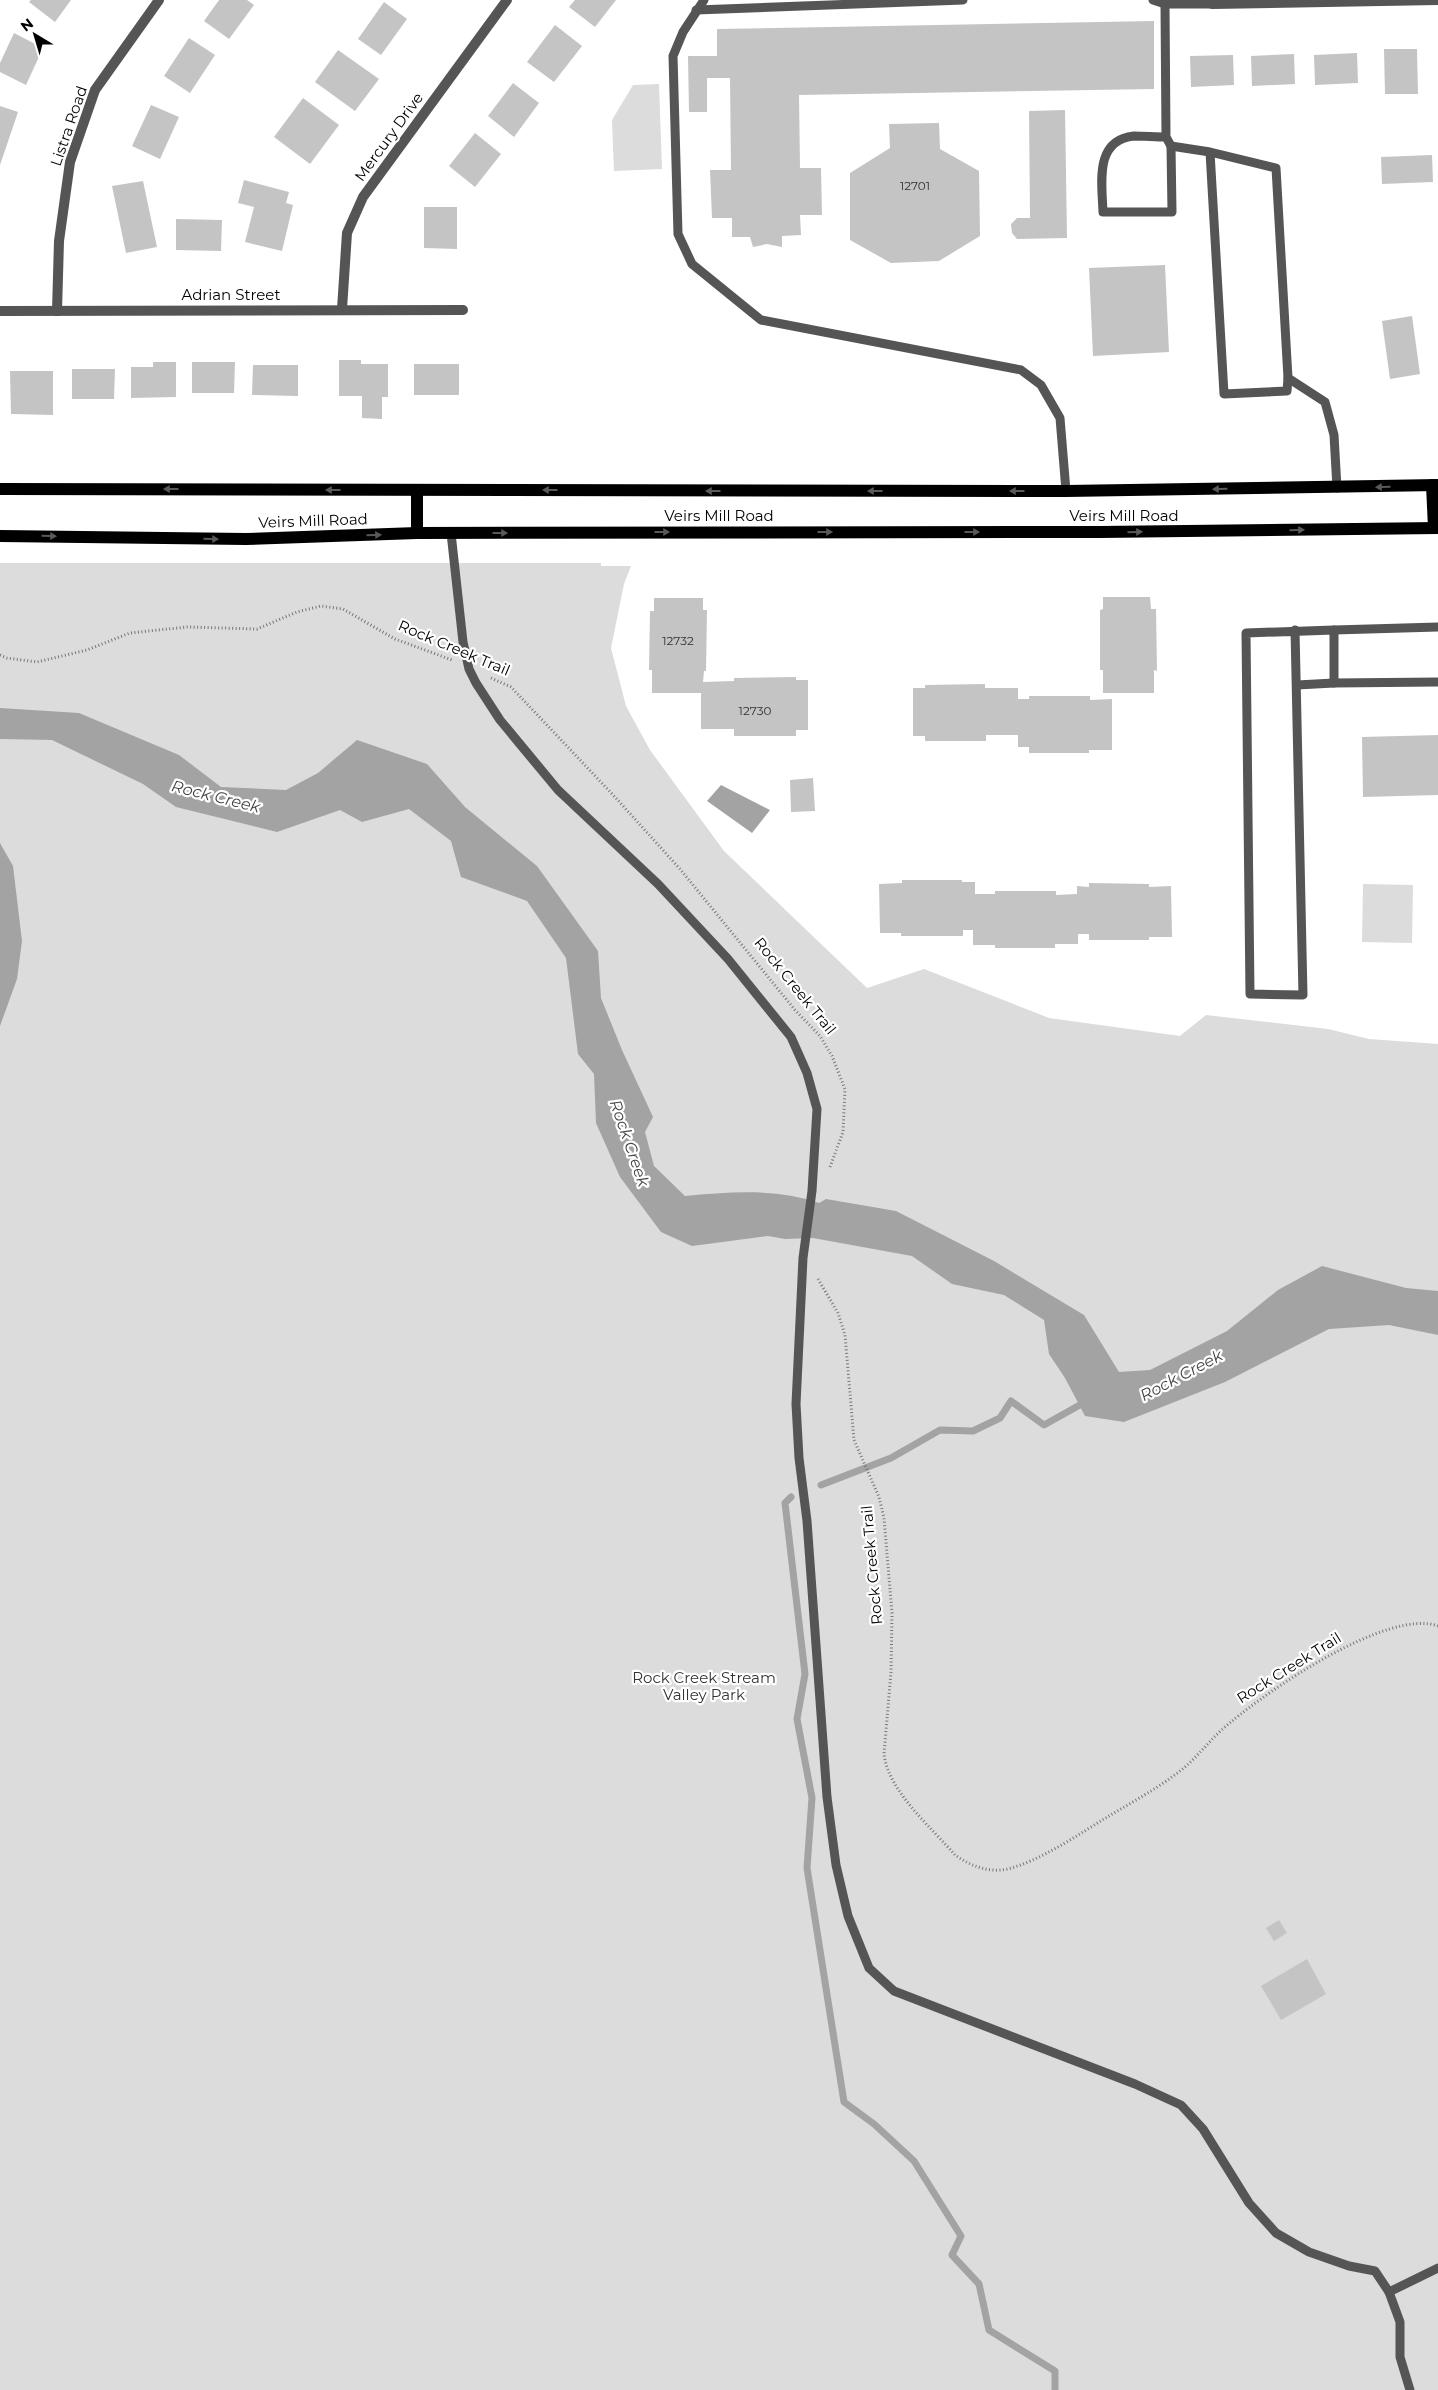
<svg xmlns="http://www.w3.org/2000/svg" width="1438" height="2390" viewBox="0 0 1438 2390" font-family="Montserrat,sans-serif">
  <rect width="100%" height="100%" fill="#fff"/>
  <g fill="#dcdcdc">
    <path d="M659,84L662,169L614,171L612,120L633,85Z"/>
    <path d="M0,563H601V566H631L624,584L611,648L626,706L650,750L724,851L867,988L924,969L1049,1018L1180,1036L1206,1015L1328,1029L1369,1039L1438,1044V2390H0Z"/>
    <path d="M1363,884L1413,885L1412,943L1362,942Z"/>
  </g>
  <g fill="#a3a3a3">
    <path d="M0,708L79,713L179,755L221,787L286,790L318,773L357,740L427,764L465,807L537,866L598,951L601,998L622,1050L653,1117L645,1132L654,1166L685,1196C730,1192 775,1188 819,1203L826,1199L896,1211L994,1261L1084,1315L1119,1372L1150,1370L1227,1331L1278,1290L1322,1266L1406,1288L1438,1291V1335L1389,1325L1329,1329L1225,1382L1124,1422L1085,1416L1065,1378L1049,1354L1044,1320L1004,1295L952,1284L912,1256L813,1238L785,1239L768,1236L692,1246L661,1232L620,1177L596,1123L594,1074L578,1054L566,958L527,901L461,877L451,841L409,809L362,822L340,810L277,832L176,807L143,784L52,740L0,739Z"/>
    <path d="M721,785L770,810L752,833L707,801Z"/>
    <path d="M0,843L13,866L22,941L17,979L0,1026Z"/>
  </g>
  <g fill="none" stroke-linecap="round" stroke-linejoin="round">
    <g stroke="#a3a3a3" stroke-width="7">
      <path d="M821,1485L891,1458L940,1430L973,1431L1000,1418L1011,1401L1044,1425L1087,1401"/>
      <path d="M791,1497L785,1503L805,1674L797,1719L812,1798L807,1868L844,2102L874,2124L914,2161L961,2236L952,2255L979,2284L989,2330L1055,2371V2390"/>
    </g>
  </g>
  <g fill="#c4c4c4">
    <path d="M31,0H71L55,22L29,2Z"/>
    <path d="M219,0H247L254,5L229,39L204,21Z"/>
    <path d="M575,0H616L595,27L569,7Z"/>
    <path d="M384,2L407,19L381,55L358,39Z"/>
    <path d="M1154,21V89L799,95L800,168H821L822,215H800L801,235L782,236V247L767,244L753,247L750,237H732V218H712L710,170H731L730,78H707V112H689L688,56H717V29Z"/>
    <path d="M555,25L582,46L554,82L527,62Z"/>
    <path d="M14,33L43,48L26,85L0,72V63Z"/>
    <path d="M189,38L215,55L190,93L164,76Z"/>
    <path d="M1384,49H1417L1418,94H1385Z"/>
    <path d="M338,50L379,79L355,111L315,82Z"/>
    <path d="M1357,53L1358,83L1315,85L1314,55Z"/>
    <path d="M1294,54L1295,84L1252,86L1251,56Z"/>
    <path d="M1233,55L1234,85L1191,87L1190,56Z"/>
    <path d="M513,83L539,103L514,137L488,116Z"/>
    <path d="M303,98L339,125L310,164L274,137Z"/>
    <path d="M151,105L179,117L160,159L132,146Z"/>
    <path d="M0,106L18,112L0,165Z"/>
    <path d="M1065,110L1067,238L1017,239L1012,233L1011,224L1017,218H1030L1029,111Z"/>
    <path d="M939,123L940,149L979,171L980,236L939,261L891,263L850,240V173L890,148L889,124Z"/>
    <path d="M475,133L501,154L475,187L449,166Z"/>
    <path d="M1432,155L1433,182L1382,184L1381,157Z"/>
    <path d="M244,180L289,192L286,203L293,205L282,251L245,242L254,207L238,203Z"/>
    <path d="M143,181L157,247L126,253L112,186Z"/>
    <path d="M424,207H457V249L424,248Z"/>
    <path d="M176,219L222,220L221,251L176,250Z"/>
    <path d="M1165,265L1169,352L1093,356L1089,268Z"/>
    <path d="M1412,316L1420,374L1390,379L1382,321Z"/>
    <path d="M339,360H361V364H388V397H382V419L362,418V396H339Z"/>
    <path d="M153,362H176V397L131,398V367H153Z"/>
    <path d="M192,362H235L234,393H192Z"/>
    <rect x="414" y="364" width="45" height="31"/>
    <path d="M253,365H298V396L252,395Z"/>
    <path d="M72,369H115L114,399H72Z"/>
    <path d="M10,371H53V415L11,414Z"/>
    <path d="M1103,597H1150L1151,609H1156L1157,671L1154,670V693H1103V670H1100V610L1103,609Z"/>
    <path d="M654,598H703V610H707L706,671H704L703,682L734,681V678L796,677V680H808V730H796V736H734V729H701V693H652V670H649L650,611H654Z"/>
    <path d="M985,684V688H1018V699H1029V696H1090V700L1112,699V750H1089V753H1029V747H1018V735H986V741H925V736H913V688H925V685Z"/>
    <path d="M1438,735V795L1363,797L1362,737Z"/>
    <path d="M813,778L815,811L791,812L790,780Z"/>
    <path d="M902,880H962V882H975V894H995V891H1056V895L1077,894V886L1089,887V883L1149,884V887L1171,886L1172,937H1149V940H1089V934H1078V944H1055V948H995V945H973V930H963V936H901V933H880L879,884L902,883Z"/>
    <path d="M1279,1920L1287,1933L1274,1941L1266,1928Z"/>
    <path d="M1307,1959L1326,1994L1281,2020L1261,1986Z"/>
  </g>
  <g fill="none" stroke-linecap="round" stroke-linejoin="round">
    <g stroke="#777" stroke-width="3" stroke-dasharray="1 2.5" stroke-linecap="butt">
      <path d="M0,655L7,658L37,662L87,650L130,633L187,627L257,629L297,612L321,606L343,609L395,639L452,660"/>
      <path d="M491,678L511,687L615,797L680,869L795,1010L820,1036L832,1056L845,1089L843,1132L830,1167"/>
      <path d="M818,1279L838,1313L845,1335L854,1440L879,1497L884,1518L892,1613L891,1672L884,1754C888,1791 932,1828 955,1855C971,1866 988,1873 1008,1869C1042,1860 1079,1834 1109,1816C1134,1801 1162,1786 1185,1767C1201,1753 1214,1735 1231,1722C1269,1690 1388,1608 1438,1626"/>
    </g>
    <g stroke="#555" stroke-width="9">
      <path d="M704,0L683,32L673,56L678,234L692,264L761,320L1021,370L1041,385L1060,418L1066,491"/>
      <path d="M1153,0L1165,4"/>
      <path d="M696,10L963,0"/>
      <path d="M1166,137C1155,137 1145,136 1134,136C1094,140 1102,183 1103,212H1172L1171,146L1166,137L1165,4H1212"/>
      <path d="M1171,146L1210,152L1276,168L1288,378L1287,391L1224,394L1210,152"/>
      <path d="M1288,378L1325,402L1334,435L1337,488"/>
      <path d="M451,533L463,642L469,669L476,683L500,720L558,790L658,884L728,959L791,1037L807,1073L817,1109L812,1191L803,1258L796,1404L799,1458L807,1521L827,1797L836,1865L848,1916L869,1968L894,1991L1135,2084L1181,2105L1203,2129L1249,2203L1276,2233L1309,2252L1349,2266L1375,2271L1389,2292L1400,2322V2357L1410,2390"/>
      <path d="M1295,630L1303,995L1250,994L1246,633L1334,630V683L1438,682"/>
      <path d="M1334,630L1438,627"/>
      <path d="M1297,685L1334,683"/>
      <path d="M1389,2292L1438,2268"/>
    </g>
    <g stroke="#555" stroke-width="10">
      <path d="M1212,4L1438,0"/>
      <path d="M342,309L347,233L363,197L507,0"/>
      <path d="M0,311L463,310"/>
      <path d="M57,311L59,241L70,162L95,90L159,0"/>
    </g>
    <g stroke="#000" stroke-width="12">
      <path d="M1432,485L1434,528"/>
      <path d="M0,489L1066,491L1438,485"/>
      <path d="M417,490V533"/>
      <path d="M0,536L246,539L417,533L1100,532L1438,528"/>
    </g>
  </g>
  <defs><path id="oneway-solid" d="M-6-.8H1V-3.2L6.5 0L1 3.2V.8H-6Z" transform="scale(1.25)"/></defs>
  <g fill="#595959">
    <use href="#oneway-solid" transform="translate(1383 487) rotate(179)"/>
    <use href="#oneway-solid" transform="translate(171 489) rotate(-180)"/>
    <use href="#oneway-solid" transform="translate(1220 489) rotate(179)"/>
    <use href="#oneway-solid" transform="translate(333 490) rotate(-180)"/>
    <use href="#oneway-solid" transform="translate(550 490) rotate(-180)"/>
    <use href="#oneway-solid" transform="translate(713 491) rotate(-180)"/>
    <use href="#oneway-solid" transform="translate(875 491) rotate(-180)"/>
    <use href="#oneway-solid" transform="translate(1017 491) rotate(-180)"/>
    <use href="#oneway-solid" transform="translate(1297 530) rotate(-1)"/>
    <use href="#oneway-solid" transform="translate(662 532)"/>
    <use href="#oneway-solid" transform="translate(825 532)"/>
    <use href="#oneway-solid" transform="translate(972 532)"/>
    <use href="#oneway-solid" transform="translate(1135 532) rotate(-1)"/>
    <use href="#oneway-solid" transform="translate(500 533)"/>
    <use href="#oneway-solid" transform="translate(374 535) rotate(-2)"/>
    <use href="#oneway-solid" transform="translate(49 536) rotate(1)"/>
    <use href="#oneway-solid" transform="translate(211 539) rotate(1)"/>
  </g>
  <g text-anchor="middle" stroke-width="4.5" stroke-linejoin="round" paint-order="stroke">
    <g font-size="12" fill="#313131">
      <text x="915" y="190">12701</text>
      <text x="678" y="645">12732</text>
      <text x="755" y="715">12730</text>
    </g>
    <g font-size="15" fill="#000" stroke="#fff">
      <text transform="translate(69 126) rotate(-71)" y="5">Listra Road</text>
      <text transform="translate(389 137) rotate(-54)" y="5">Mercury Drive</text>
      <text x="231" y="300">Adrian Street</text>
      <text x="719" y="521">Veirs Mill Road</text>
      <text x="1124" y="521">Veirs Mill Road</text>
      <text transform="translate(313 521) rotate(-2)" y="5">Veirs Mill Road</text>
      <text transform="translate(454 648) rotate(23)" y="5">Rock Creek Trail</text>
      <text transform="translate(795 986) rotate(51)" y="5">Rock Creek Trail</text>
      <text transform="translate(872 1565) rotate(-95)" y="5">Rock Creek Trail</text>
      <text transform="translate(1289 1668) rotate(-32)" y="5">Rock Creek Trail</text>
    </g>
    <g font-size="15" fill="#333" stroke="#fff">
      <text x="704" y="1683">Rock Creek Stream<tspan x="704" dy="17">Valley Park</tspan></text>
    </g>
    <g font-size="16" font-style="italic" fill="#444" stroke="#fff">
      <text transform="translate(216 796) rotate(14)" y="6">Rock Creek</text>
      <text transform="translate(630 1143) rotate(71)" y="6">Rock Creek</text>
      <text transform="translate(1181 1375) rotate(-28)" y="6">Rock Creek</text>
    </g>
  </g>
  <g transform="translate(35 35) rotate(322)" stroke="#ffffff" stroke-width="4" paint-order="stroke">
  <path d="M0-4L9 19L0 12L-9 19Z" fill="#000000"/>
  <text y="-8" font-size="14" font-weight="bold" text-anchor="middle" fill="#000000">N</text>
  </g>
</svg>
